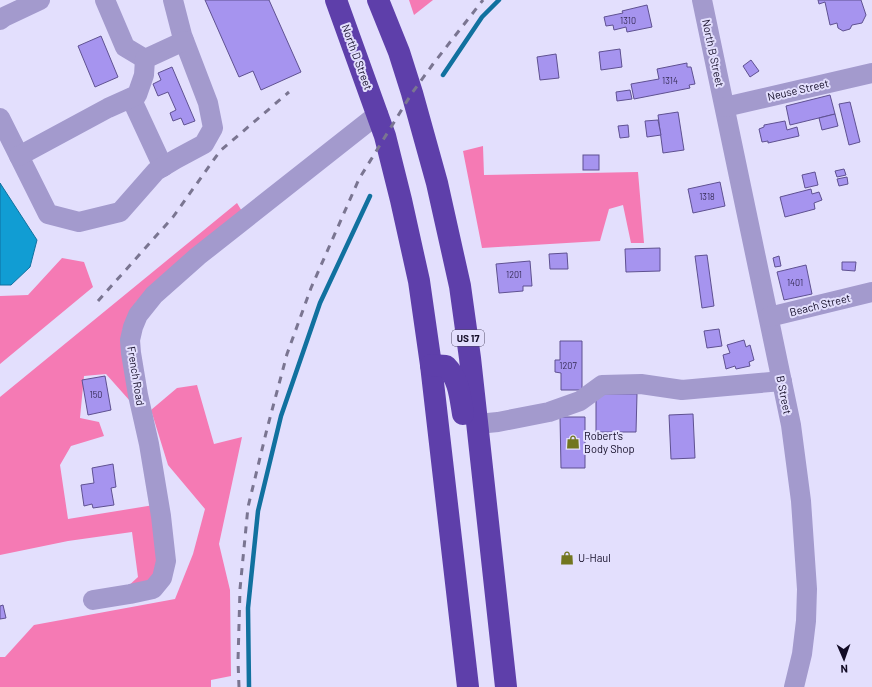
<svg xmlns="http://www.w3.org/2000/svg" width="872" height="687" viewBox="0 0 872 687" font-family="Barlow,sans-serif">
  <rect width="100%" height="100%" fill="#e3dffd"/>
  <g fill="#f57ab4">
    <path d="M409,0H433L414,15Z"/>
    <path d="M483,146L484,175L638,172L644,243H631L623,205L609,209L600,241L482,248L463,151Z"/>
    <path d="M237,203L243,213L136,302L122,331L130,401L106,374L84,376L80,418L99,422L104,436L71,446L60,465L68,519L154,505L158,569L149,583L125,589L138,577L132,532L68,541L0,555V397Z"/>
    <path d="M62,258L84,262L93,287L0,364V296L28,295Z"/>
    <path d="M197,385L214,444L242,437L219,544L230,590L231,676L211,680V687H0V657H5L34,625L175,599L193,554L205,509L168,465L151,410L177,388Z"/>
  </g>
  <path fill="#119dd3" stroke="#11719f" d="M0,183L37,240L30,267L11,285H0Z"/>
  <g fill="none" stroke-linecap="round" stroke-linejoin="round">
    <g stroke="#11719f" stroke-width="4.5">
      <path d="M443,75L482,17L499,0"/>
      <path d="M249,687L248,608L258,511L281,416L320,303L370,196"/>
    </g>
  </g>
  <g fill="#a694ef" stroke="#5f5191">
    <path d="M205,0H269L301,72L261,90L253,71L239,77Z"/>
    <path d="M818,0H861L866,15L862,23L852,25L850,29L843,31L838,28L837,23L830,25L825,2L819,4Z"/>
    <path d="M647,5L652,27L627,32L626,27L614,30L613,25L606,26L604,17L623,13L622,11Z"/>
    <path d="M101,36L118,77L95,87L78,46Z"/>
    <path d="M620,49L622,67L601,70L599,52Z"/>
    <path d="M556,54L559,78L540,80L537,57Z"/>
    <path d="M751,60L759,71L750,77L743,66Z"/>
    <path d="M687,63V67H691L695,84L689,85L690,88L634,99L631,84L659,79L657,69Z"/>
    <path d="M172,67L195,121L184,125L181,118L173,121L170,113L176,110L168,92L158,96L153,84L161,80L158,73Z"/>
    <path d="M630,90L632,99L617,101L616,92Z"/>
    <path d="M830,95L835,114L790,125L786,106Z"/>
    <path d="M850,102L860,142L849,145L839,104Z"/>
    <path d="M678,112L684,150L663,153L658,115Z"/>
    <path d="M835,114L838,126L822,130L819,118Z"/>
    <path d="M658,120L661,135L647,137L645,121Z"/>
    <path d="M785,121L787,130L797,127L799,136L768,143V141L762,142L759,129L764,127V125Z"/>
    <path d="M628,125L629,137L620,138L618,126Z"/>
    <rect x="583" y="155" width="16" height="15"/>
    <path d="M844,169L846,175L837,177L835,171Z"/>
    <path d="M815,172L818,185L805,188L802,175Z"/>
    <path d="M847,177L848,184L839,186L837,179Z"/>
    <path d="M720,182L725,206L693,213L688,189Z"/>
    <path d="M811,189L812,194L819,192L822,200L814,203L815,209L785,217L780,197Z"/>
    <path d="M660,248V271L626,272L625,249Z"/>
    <path d="M567,253L568,269H550L549,254Z"/>
    <path d="M707,255L714,306L702,308L695,256Z"/>
    <path d="M779,256L781,266L775,267L773,258Z"/>
    <path d="M530,261L532,286H523V291L499,293L496,264Z"/>
    <path d="M842,262H856L855,271L842,270Z"/>
    <path d="M806,265L812,294L784,300L777,272Z"/>
    <path d="M719,329L722,346L707,348L704,331Z"/>
    <path d="M744,340L746,347L750,345L754,360L749,362L750,366L736,369L735,366L726,369L723,355L730,353L727,345Z"/>
    <path d="M560,341H582V390H561V373L555,372V360H560Z"/>
    <path d="M105,376L111,410L88,415L82,380Z"/>
    <path d="M596,394H637L636,432H596Z"/>
    <path d="M693,414L695,458L671,459L669,415Z"/>
    <path d="M560,417H585V468H561Z"/>
    <path d="M113,464L116,487L111,488L114,505L93,508L92,504L84,506L81,485L94,483L92,468Z"/>
    <path d="M3,605L6,618L0,619V606Z"/>
  </g>
  <g fill="none" stroke-linecap="round" stroke-linejoin="round">
    <g stroke="#a39acd" stroke-width="20">
      <path d="M105,0L125,47L145,59"/>
      <path d="M702,0L791,425L801,501L807,589L806,621L802,654L794,687"/>
      <path d="M0,20L4,17L40,0"/>
      <path d="M131,98L163,167"/>
      <path d="M725,107L872,73"/>
      <path d="M0,118L48,214L79,222L120,212L156,171L176,159L204,144L213,128L208,103L182,35L173,0"/>
      <path d="M19,156L108,108L137,95L144,75L145,59L184,41"/>
      <path d="M769,317L872,292"/>
      <path d="M477,424L498,422L549,412L580,401L602,385L641,384L682,390L782,381"/>
      <path d="M93,600L130,594L153,589L162,578L166,561L161,516L149,444L138,395L131,353L130,340L133,327L138,315L154,295L198,256L378,114"/>
    </g>
    <g stroke="#5e3faa" stroke-width="22">
      <path d="M336,0L385,136L401,200L419,281L431,365L468,687"/>
      <path d="M378,0L399,52L412,93L437,183L460,286L470,358L506,687"/>
      <path d="M431,365L446,366C459,379 460,396 463,414"/>
    </g>
    <g stroke="#7a7591" stroke-width="3" stroke-dasharray="7 7" stroke-linecap="butt">
      <path d="M98,301L173,217L220,151L289,92"/>
      <path d="M239,687L238,661L240,589L248,507L267,429L287,354L311,288L359,179L412,93L433,64L483,0"/>
    </g>
  </g>
  <defs>
    <g id="shop-bare" transform="scale(1.08)"><path d="M-5-2.5h2.3a2.7 3.5 0 0 1 5.4 0H5L5.5 6h-11ZM-1.5-2.5h3a1.5 2.3 0 0 0-3 0Z" fill="#72761f" stroke="#e3dffd" stroke-width="2.5" paint-order="stroke"/></g>
  </defs>
  <g fill-rule="evenodd">
    <use href="#shop-bare" x="573" y="442"/>
    <use href="#shop-bare" x="567" y="558"/>
  </g>
  <g text-anchor="middle" stroke-width="4" stroke-linejoin="round" paint-order="stroke">
    <g font-size="9" fill="#372d58">
      <text x="628" y="24">1310</text>
      <text x="670" y="84">1314</text>
      <text x="707" y="200">1318</text>
      <text x="514" y="278">1201</text>
      <text x="795" y="286">1401</text>
      <text x="568" y="369">1207</text>
      <text x="96" y="398">150</text>
    </g>
    <rect fill="#e3dffd" stroke="#514b66" stroke-width="1" x="452" y="330" width="32" height="16" rx="3"/>
    <g font-size="10" font-weight="bold" fill="#120b25">
      <text x="468" y="342">US 17</text>
    </g>
    <g font-size="11" fill="#120b25" stroke="#e3dffd">
      <text transform="translate(713 53) rotate(78)" y="4">North B Street</text>
      <text transform="translate(357 57) rotate(70)" y="4">North D Street</text>
      <text transform="translate(798 90) rotate(-13)" y="4">Neuse Street</text>
      <text transform="translate(820 305) rotate(-14)" y="4">Beach Street</text>
      <text transform="translate(136 376) rotate(81)" y="4">French Road</text>
      <text transform="translate(784 395) rotate(79)" y="4">B Street</text>
    </g>
    <g font-size="11" fill="#120b25" stroke="#e3dffd" text-anchor="start">
      <text x="584" y="440">Robert's<tspan x="584" dy="13">Body Shop</tspan></text>
      <text x="578" y="562">U-Haul</text>
    </g>
  </g>
  <g transform="translate(844 659) rotate(178)" stroke="#e3dffd" stroke-width="3" paint-order="stroke">
  <path d="M0-3L7 15L0 10L-7 15Z" fill="#120b25"/>
  <text y="-6" font-size="11" font-weight="bold" text-anchor="middle" fill="#120b25">N</text>
  </g>
</svg>
